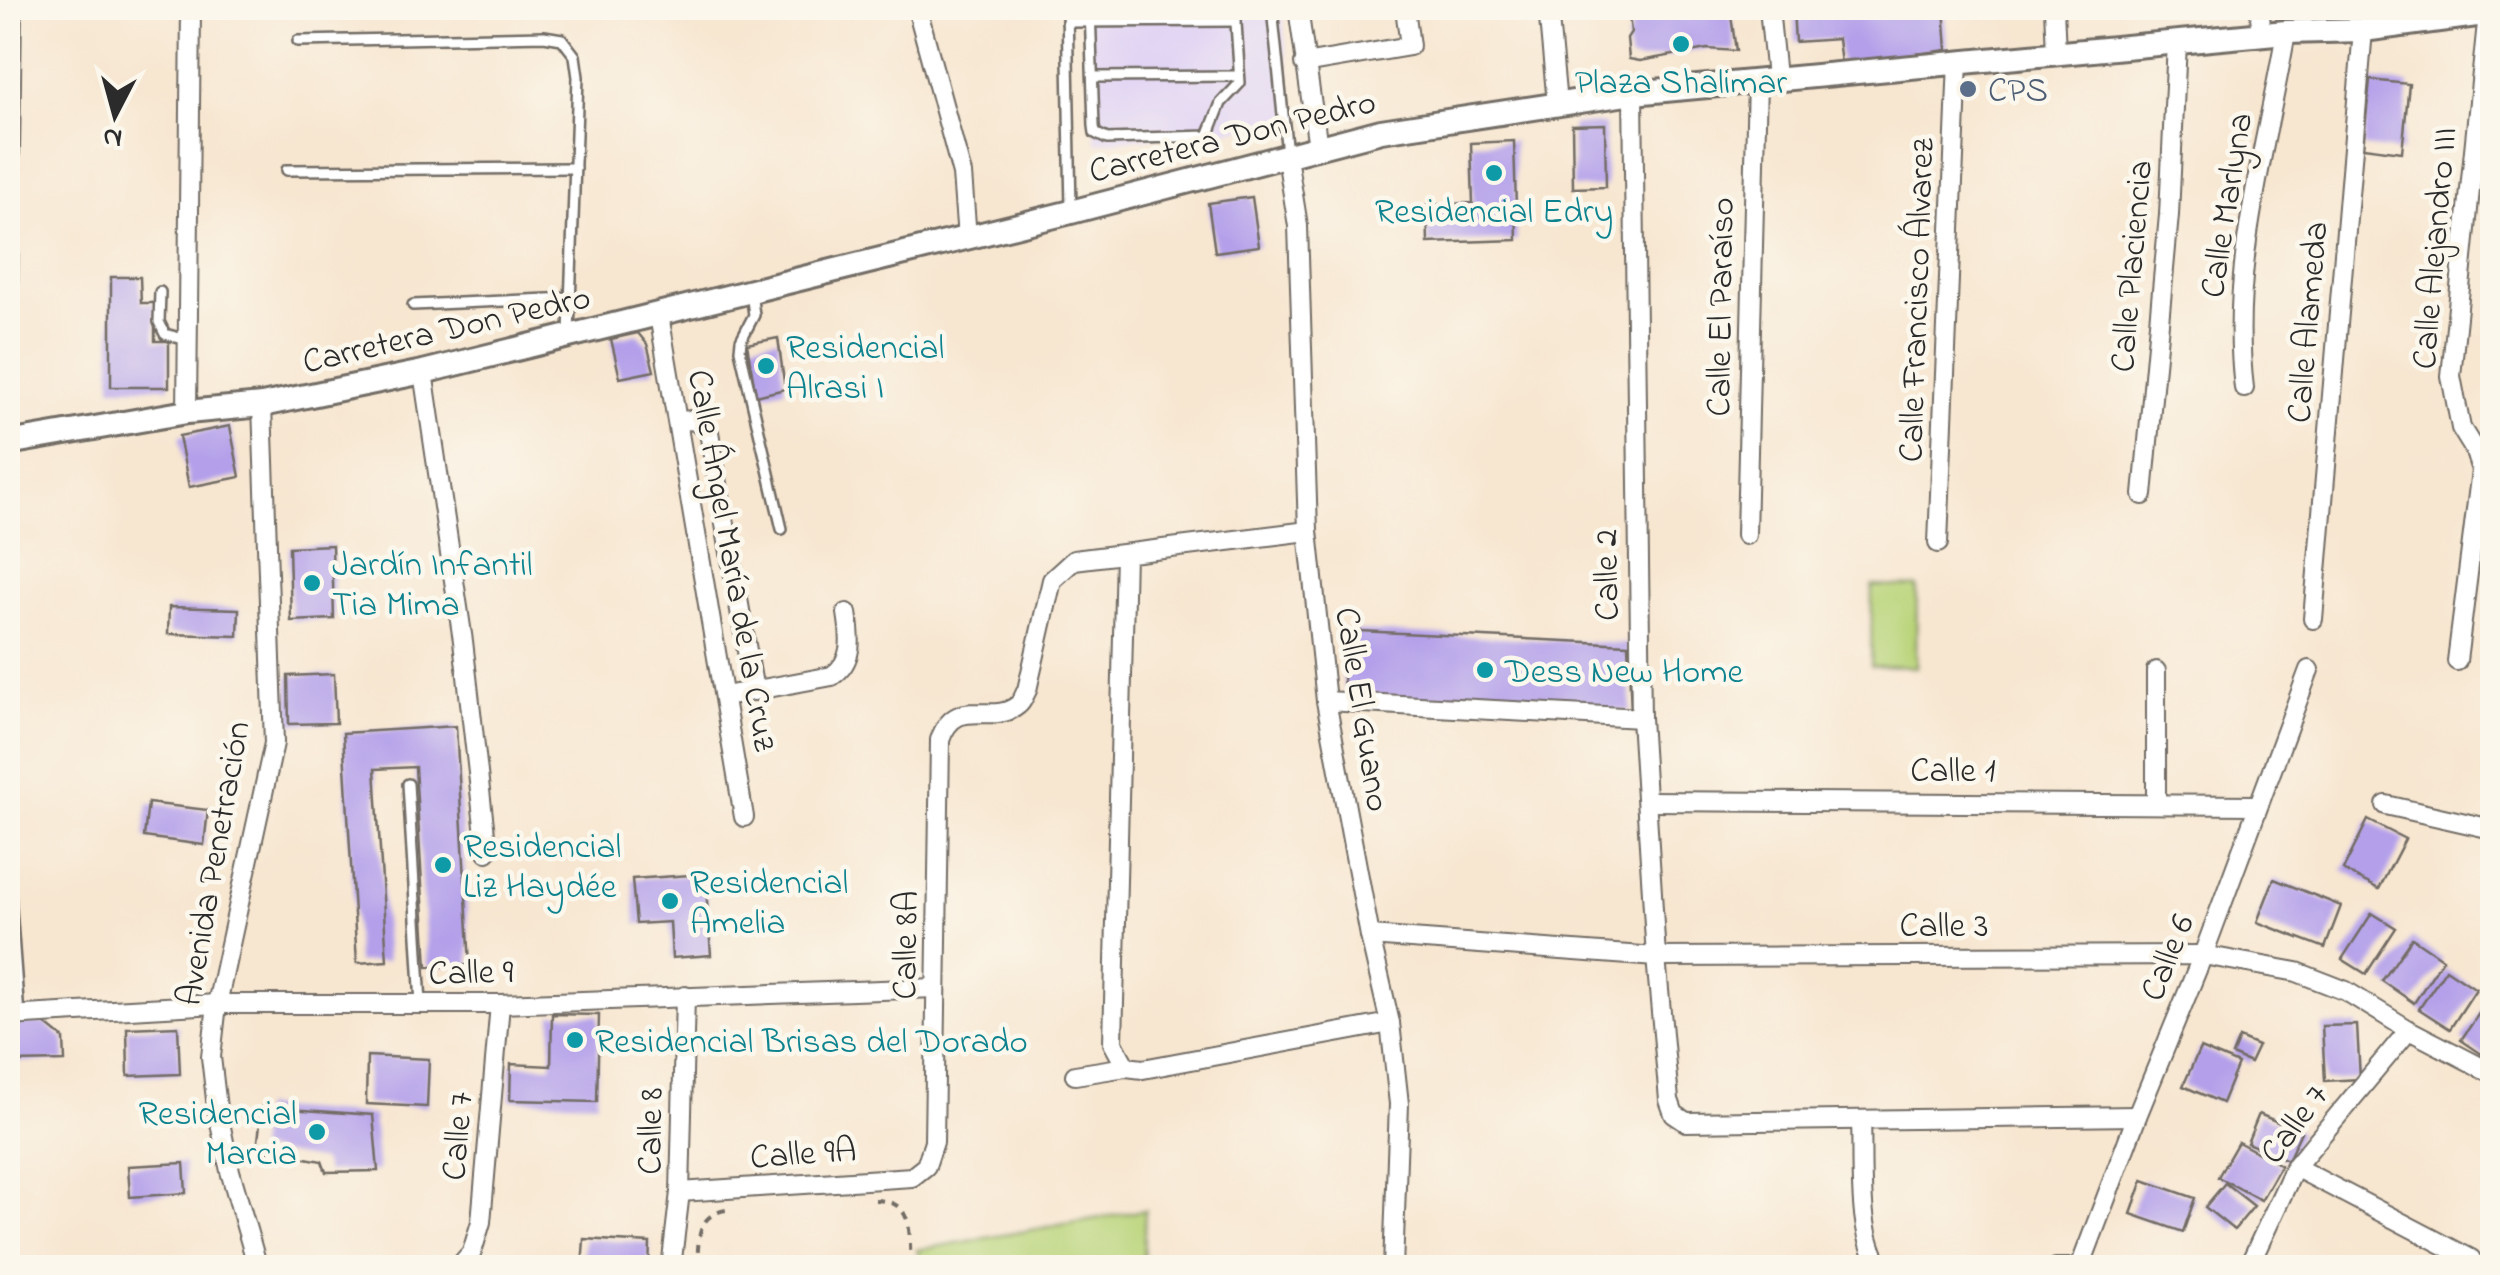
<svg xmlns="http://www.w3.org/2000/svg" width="2500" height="1275" viewBox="0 0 2500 1275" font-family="'Indie Flower',sans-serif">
  <rect width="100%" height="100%" fill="#fbf7ec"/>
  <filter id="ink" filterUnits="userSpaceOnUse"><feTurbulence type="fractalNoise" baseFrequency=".01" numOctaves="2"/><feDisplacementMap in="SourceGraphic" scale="20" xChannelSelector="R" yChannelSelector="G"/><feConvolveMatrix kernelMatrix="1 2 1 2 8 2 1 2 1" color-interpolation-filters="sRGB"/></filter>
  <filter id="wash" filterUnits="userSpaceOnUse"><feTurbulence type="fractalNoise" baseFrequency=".0048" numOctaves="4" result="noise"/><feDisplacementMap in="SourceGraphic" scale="40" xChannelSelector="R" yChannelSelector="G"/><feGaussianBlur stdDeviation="2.25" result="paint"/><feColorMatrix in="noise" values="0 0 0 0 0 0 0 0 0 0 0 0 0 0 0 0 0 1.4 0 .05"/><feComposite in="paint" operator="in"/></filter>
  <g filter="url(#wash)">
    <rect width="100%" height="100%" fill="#f7e6d0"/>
    <path fill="#e1d4f4" d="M1083,8H1282L1294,124L1096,143Z"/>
    <g fill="#bad47a" stroke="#728052" stroke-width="2.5">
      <path d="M1872,586L1917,587L1916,667L1871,666Z"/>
      <path d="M1145,1210L1143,1267H923L917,1250Z"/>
    </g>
    <g id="blocks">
      <g fill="#b4a0ea">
        <path d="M1628,8H1730L1736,51L1707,49L1640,61L1629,59L1627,38L1631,32Z"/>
        <path d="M1793,8H1944L1947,50L1841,64L1838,39L1795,42Z"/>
        <path d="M2370,80L2409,84L2402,152L2363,147Z"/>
        <path d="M1605,124L1606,187L1573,188L1572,125Z"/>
        <path d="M1514,141L1517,240L1428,243L1427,205L1473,203L1471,143Z"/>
        <path d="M1252,197L1259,246L1215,252L1208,203Z"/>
        <path d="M111,277H140L141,303H155V341H169V387H111Z"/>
        <path d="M638,333L647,344L654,371L620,378L611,339Z"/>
        <path d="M778,338L785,389L756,396L747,344Z"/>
        <path d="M230,426L240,477L189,487L179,436Z"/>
        <path d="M332,545L334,619L291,621L289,547Z"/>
        <path d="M169,607L239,609L238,636L168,634Z"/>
        <path d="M1338,630L1628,644L1631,711L1345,696Z"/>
        <path d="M334,674L336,723L289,724L288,676Z"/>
        <path d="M456,726L470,965L427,967L415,767L375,769L387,961L357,963L343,733Z"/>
        <path d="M148,803L208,810L204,845L144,837Z"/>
        <path d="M2368,820L2405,839L2379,889L2343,870Z"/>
        <path d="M705,874L711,955L672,958L670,922L636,924L632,879Z"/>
        <path d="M2274,879L2341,906L2325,948L2257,922Z"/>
        <path d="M2372,913L2396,928L2366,974L2342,959Z"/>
        <path d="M2412,938L2443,959L2414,1003L2382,981Z"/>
        <path d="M2446,969L2476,989L2450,1029L2419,1009Z"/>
        <path d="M2486,1003L2492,1007V1061L2461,1040Z"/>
        <path d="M552,1014L599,1015L597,1102L510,1100L511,1064L551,1066Z"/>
        <path d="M44,1023L64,1039L65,1061L12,1062L11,1024Z"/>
        <path d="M2357,1025L2360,1079L2325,1081L2322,1026Z"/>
        <path d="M178,1026L180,1074L128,1076L127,1028Z"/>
        <path d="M2239,1038L2258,1046L2250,1063L2232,1055Z"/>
        <path d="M2200,1048L2238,1064L2222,1103L2183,1086Z"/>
        <path d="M367,1056L429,1059L427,1107L366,1104Z"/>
        <path d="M262,1107L373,1115L378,1171L326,1172L322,1161L257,1149Z"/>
        <path d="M2259,1114L2301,1132L2288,1160L2247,1143Z"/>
        <path d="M2238,1142L2281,1165L2261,1200L2218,1177Z"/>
        <path d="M184,1163L186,1193L130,1197L128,1166Z"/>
        <path d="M2143,1180L2195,1198L2183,1232L2131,1214Z"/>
        <path d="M2225,1183L2254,1206L2234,1230L2205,1207Z"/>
        <path d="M584,1239L650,1243L649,1268H582Z"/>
      </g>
    </g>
  </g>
  <g filter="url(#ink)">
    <use href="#blocks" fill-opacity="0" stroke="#726c65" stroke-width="2.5"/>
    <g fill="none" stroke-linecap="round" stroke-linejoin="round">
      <g stroke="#726c65" stroke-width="14">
        <g id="service">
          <path d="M1067,8L1071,210"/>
          <path d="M1090,8L1094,126L1095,133L1107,139L1208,136L1221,103L1240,83L1235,8"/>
          <path d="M1272,8L1287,154"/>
          <path d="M1067,22L1236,21"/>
          <path d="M298,41L544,36L562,39L575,56L578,77L569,334"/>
          <path d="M1093,77L1239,76"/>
          <path d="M287,170L575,168"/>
          <path d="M160,292L159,322L165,334L187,340"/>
          <path d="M751,292L754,315L741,340L740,350L782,529"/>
          <path d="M413,305L571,298"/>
          <path d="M408,784L421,1004"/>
          <path d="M8,868L19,1016"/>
        </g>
      </g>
      <g stroke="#726c65" stroke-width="22">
        <g id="minor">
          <path d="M917,8L962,174L967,238"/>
          <path d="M1298,8L1318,147"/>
          <path d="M1548,8L1557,104"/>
          <path d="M1769,8L1776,77"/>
          <path d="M2054,8L2056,53"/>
          <path d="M2260,8L2261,35"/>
          <path d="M1304,64L1410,46L1405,8"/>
          <path d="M1633,93L1641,718L1656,957L1669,1100L1674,1114L1686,1122L2137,1116"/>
          <path d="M1287,157L1298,226L1308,531L1326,701L1370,936L1390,1023L1399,1104L1393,1268"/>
          <path d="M8,300L12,8"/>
          <path d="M659,315L744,817"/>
          <path d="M423,372L463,641L487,852"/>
          <path d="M2244,388C2229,266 2266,151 2286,32"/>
          <path d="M187,412L191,8"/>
          <path d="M678,421L694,420L709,432L754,691"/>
          <path d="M2143,495L2169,215L2177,42"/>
          <path d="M1746,535L1757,81"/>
          <path d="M1938,543L1958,61"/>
          <path d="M1125,554L1113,1043L1126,1067"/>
          <path d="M2313,619L2363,30"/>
          <path d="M2457,661L2481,470L2474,449L2461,428L2451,376L2488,13"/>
          <path d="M725,696L832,676C854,661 851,638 847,613"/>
          <path d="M1326,701L1641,718"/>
          <path d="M1647,801L2258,805"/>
          <path d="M2156,802V671"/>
          <path d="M2386,805L2492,829"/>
          <path d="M1370,936L1656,957L2203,955L2297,972L2346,991L2409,1030L2492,1073"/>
          <path d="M8,1016L217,1004H500L936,988"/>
          <path d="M1075,1075L1126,1067L1143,1069L1390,1023"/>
          <path d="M1861,1120C1863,1161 1856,1236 1882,1268"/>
          <path d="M2295,1167L2471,1259"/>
          <path d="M680,1192L912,1177L926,1166L934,1142L940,740C956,693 992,727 1018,705C1023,701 1024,695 1027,690L1052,580L1074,560L1308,531"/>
          <path d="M2080,1267L2137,1116L2203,955L2309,670"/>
          <path d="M258,1268L230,1171L217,1108L211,1057L217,1004L274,743L262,405"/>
          <path d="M458,1268L472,1252L481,1222L500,1004"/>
          <path d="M671,1268L680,1192L685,996"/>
          <path d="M2056,1268H2082"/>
          <path d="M2248,1268L2295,1167L2409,1030"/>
        </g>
      </g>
      <g stroke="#726c65" stroke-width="28">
        <path id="tertiary" d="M8,443L187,412L262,405L423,372L1071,212L1381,131L1633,93L2286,32L2363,30L2492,13"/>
      </g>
      <g stroke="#726c65" stroke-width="4" stroke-dasharray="8 8" stroke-linecap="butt">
        <path d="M875,1200C917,1201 908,1235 911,1268"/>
        <path d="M697,1268C699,1242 695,1215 726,1210"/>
      </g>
      <use href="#service" stroke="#fff" stroke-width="9"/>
      <use href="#minor" stroke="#fff" stroke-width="18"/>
      <use href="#tertiary" stroke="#fff" stroke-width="22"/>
    </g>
  </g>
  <g fill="#0f9aa8" stroke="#fbf7ec" stroke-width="4">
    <circle cx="1681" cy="44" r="10"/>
    <circle cx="1494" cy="173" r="10"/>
    <circle cx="766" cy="366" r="10"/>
    <circle cx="312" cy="583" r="10"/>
    <circle cx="1485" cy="670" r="10"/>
    <circle cx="443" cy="865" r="10"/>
    <circle cx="670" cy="901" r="10"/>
    <circle cx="575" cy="1040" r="10"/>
    <circle cx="317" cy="1132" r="10"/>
  </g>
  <circle fill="#5c6f8a" stroke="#fbf7ec" stroke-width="4" cx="1968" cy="89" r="10"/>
  <g text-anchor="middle" stroke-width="9" stroke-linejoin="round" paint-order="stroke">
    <g font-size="35" fill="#0d838f" stroke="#fbf7ec" text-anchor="start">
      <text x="1681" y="93" text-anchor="middle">Plaza Shalimar</text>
      <text x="1494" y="222" text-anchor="middle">Residencial Edry</text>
      <text x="786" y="358">Residencial<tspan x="786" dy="40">Alrasi I</tspan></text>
      <text x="332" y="575">Jardín Infantil<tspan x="332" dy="40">Tia Mima</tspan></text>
      <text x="1505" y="682">Dess New Home</text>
      <text x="463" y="857">Residencial<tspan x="463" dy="40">Liz Haydée</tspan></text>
      <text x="690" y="893">Residencial<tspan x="690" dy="40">Amelia</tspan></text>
      <text x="595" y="1052">Residencial Brisas del Dorado</text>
      <text x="297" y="1124" text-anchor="end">Residencial<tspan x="297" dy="40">Marcia</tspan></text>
    </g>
    <g font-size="35" fill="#4e5e75" stroke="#fbf7ec" text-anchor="start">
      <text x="1988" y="101">CPS</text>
    </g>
    <g font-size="35" fill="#2b2b2b" stroke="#fbf7ec">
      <text transform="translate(1232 135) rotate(-14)" y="12">Carretera Don Pedro</text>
      <text transform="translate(2225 205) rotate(-81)" y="12">Calle Marlyna</text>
      <text transform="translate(2433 248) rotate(-85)" y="12">Calle Alejandro III</text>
      <text transform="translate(2130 266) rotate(-85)" y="12">Calle Placiencia</text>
      <text transform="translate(1915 300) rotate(-88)" y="12">Calle Francisco Álvarez</text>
      <text transform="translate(1719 307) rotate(-89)" y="12">Calle El Paraíso</text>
      <text transform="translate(2306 322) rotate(-85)" y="12">Calle Alameda</text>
      <text transform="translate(446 328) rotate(-13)" y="12">Carretera Don Pedro</text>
      <text transform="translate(734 560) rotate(80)" y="12">Calle Ángel María de la Cruz</text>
      <text transform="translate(1605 575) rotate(-91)" y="12">Calle 2</text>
      <text transform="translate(1364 709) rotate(81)" y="12">Calle El Guano</text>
      <text x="1953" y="781">Calle 1</text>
      <text transform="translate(212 863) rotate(-80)" y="12">Avenida Penetración</text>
      <text x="1944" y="936">Calle 3</text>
      <text transform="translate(904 945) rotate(-89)" y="12">Calle 8A</text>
      <text transform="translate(2166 957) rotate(-68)" y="12">Calle 6</text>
      <text transform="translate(471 971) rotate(-1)" y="12">Calle 9</text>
      <text transform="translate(2293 1123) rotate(-53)" y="12">Calle 7</text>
      <text transform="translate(649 1131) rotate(-89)" y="12">Calle 8</text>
      <text transform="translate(456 1136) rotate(-85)" y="12">Calle 7</text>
      <text transform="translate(803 1152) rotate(-4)" y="12">Calle 9A</text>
    </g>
  </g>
  <rect width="2500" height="1275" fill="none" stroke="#fbf7ec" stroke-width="40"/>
  <g transform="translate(115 115) rotate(186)" stroke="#fbf7ec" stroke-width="8" paint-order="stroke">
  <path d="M0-8L18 38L0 25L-18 38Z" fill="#2b2b2b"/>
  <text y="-15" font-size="28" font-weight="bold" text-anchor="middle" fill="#2b2b2b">N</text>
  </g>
</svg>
